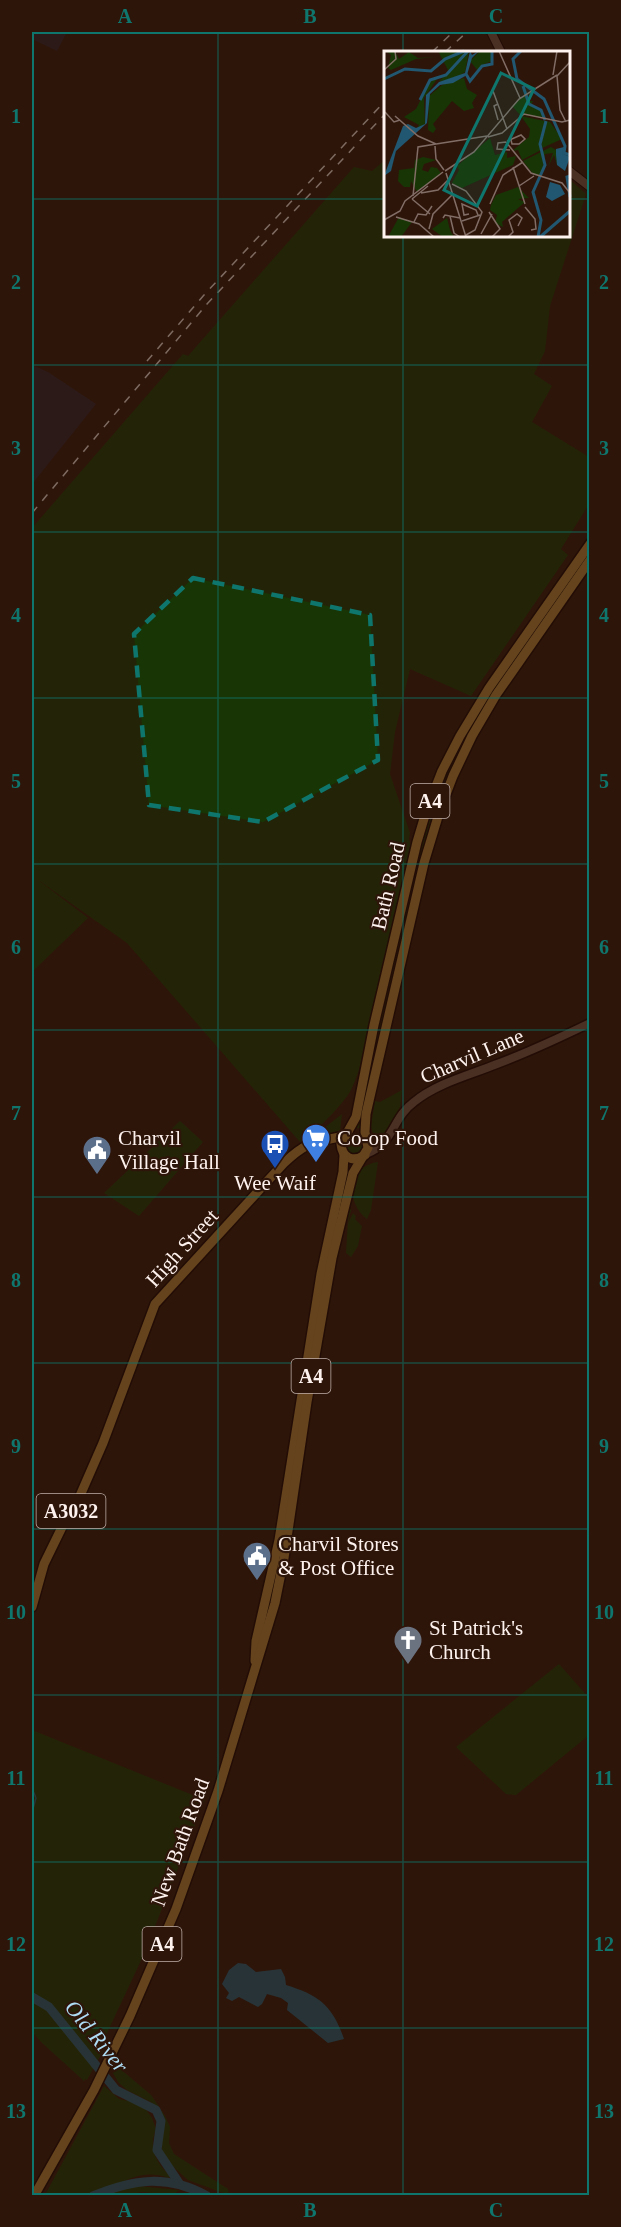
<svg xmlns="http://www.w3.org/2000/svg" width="621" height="2227" viewBox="0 0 621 2227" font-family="Georgia,serif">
  <rect width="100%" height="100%" fill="#2e150a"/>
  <g fill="#2a1f2d">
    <path d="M32,32H67L57,51L32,39Z"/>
    <path d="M32,365L48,372L96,404L32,484Z"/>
  </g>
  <g fill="#183605">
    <path d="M385,160L386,236H568L569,179L586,194L550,306L545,351L534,374L552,386L532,422L589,457V504L561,549L568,555L471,696L410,669L395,732L390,774L410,833L409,839L411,845L373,1019L371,1017C366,1042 362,1067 351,1090C342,1106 320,1126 307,1139L304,1137L300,1142L127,943L34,877L88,918L32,972V528L183,354L188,356L354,167L372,171Z"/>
    <path d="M589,549V555L499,685L434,816L361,1128H356L423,833L448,766L483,702Z"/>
    <path d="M402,1090L400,1107L383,1137L374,1139L371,1126L375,1101L380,1102Z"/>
    <path d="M342,1114L340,1131L310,1139Z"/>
    <path d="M180,1121L203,1142L139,1216L104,1193Z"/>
    <circle cx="355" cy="1145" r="10"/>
    <path d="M378,1162L371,1210L367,1219C345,1203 348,1166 378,1162Z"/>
    <path d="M349,1205L351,1210L348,1224L353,1213L356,1216L355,1219L362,1226L358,1246L351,1257L346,1253Z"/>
    <path d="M559,1664L589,1698V1735L516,1795L506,1794L456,1747Z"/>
    <path d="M32,1730L205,1800L144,1954L100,2048L103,2051L87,2080L85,2079L84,2081L40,2041L32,2031Z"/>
    <path d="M118,2067L151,2095L165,2116L170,2127L169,2143L174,2154L228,2189L229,2195L188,2180L167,2161L162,2151V2120L157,2109L151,2102L127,2090L118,2082L113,2073Z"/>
    <path d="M104,2086L119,2099L142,2104L152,2118L156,2129C148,2148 156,2162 170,2176L169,2178C133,2166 121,2189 88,2196C75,2198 59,2196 45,2195Z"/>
    <path d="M138,2186L179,2190L173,2195L142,2192L125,2195H99L109,2191Z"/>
  </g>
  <path fill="#215770" d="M238,1963L246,1964L256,1972L281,1969L285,1977L286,1985C319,1995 333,2006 344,2039L328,2043L287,2010L288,2003L281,1998L267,1994L262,2004L258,2007L239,1997L232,2001L226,1998L229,1993L222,1984L229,1970Z"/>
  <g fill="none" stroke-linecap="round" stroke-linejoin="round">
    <path stroke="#215770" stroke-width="1.5" d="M32,1788L36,1798L32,1812"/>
    <g stroke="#215770" stroke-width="9">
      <path d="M32,1997L49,2007L116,2090L156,2110L161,2121L157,2150L179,2183"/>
      <path d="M93,2196C133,2179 168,2174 207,2196"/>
    </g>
    <g stroke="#150200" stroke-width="10">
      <g id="tertiary">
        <path d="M491,32L501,52"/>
        <path d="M568,170L590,187"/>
      </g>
    </g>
    <g stroke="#150200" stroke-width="11">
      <path id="secondary" d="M366,1154C394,1144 392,1118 414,1102C437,1083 470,1075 497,1064C529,1052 559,1038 590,1023"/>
    </g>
    <g stroke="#150200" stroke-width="12">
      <g id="primary">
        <path d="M365,1155C353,1163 342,1158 341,1144L356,1117L374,1025L417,842L426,812L442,771L460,736L489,688L590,544"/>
        <path d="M32,1607L44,1564L65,1521L79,1498L103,1443L155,1304L284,1163C307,1141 315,1142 345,1136"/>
        <path d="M255,1661L256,1641L279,1540L321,1274L343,1172L344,1155"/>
        <path d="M34,2196L94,2090L130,2016L176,1909L218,1791L275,1603L284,1558L307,1402L332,1258L353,1173L368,1148L365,1132L366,1114L424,863L440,810L453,776L472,736L496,695L590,560"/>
      </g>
    </g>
    <use href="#tertiary" stroke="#6e4f43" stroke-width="8"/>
    <use href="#secondary" stroke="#6e4f43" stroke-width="8"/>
    <use href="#primary" stroke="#a67b35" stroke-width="9"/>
    <g stroke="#dfd1cc" stroke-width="1.5" stroke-dasharray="8 8" stroke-linecap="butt">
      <path d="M432,52L453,32"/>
      <path d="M445,52L467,32"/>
      <path d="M147,361L204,295L386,100"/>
      <path d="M32,513L207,304L386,113"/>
    </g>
  </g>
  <path d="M0 0H621V2227H0ZM193,578L370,615L378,760L263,822L149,805L134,634Z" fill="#2e150a" fill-opacity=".55" fill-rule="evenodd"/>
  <path fill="none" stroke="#0f766e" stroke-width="4.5" stroke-dasharray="12 8" stroke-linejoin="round" d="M193,578L370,615L378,760L263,822L149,805L134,634Z"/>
  <path fill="none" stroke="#0f766e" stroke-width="1.5" stroke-opacity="0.55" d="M218,32V2196M403,32V52M32,199H386M568,199H590M403,236V2196M32,365H590M32,532H590M32,698H590M32,864H590M32,1030H590M32,1197H590M32,1363H590M32,1529H590M32,1695H590M32,1862H590M32,2028H590"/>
  <defs>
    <g id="supermarket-pin" transform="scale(1.5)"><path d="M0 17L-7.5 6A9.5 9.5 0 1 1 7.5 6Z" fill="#3f7fe0" stroke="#2e150a"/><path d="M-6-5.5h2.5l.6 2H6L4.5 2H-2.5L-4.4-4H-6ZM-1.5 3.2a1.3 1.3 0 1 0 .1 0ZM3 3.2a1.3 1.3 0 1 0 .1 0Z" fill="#fff"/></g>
    <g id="bus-pin" transform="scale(1.5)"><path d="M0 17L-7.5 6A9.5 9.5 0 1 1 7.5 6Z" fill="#1a4fb4" stroke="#2e150a"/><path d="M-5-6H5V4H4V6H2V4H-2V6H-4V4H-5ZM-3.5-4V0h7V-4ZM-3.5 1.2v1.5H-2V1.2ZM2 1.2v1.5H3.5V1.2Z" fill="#fff"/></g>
    <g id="civic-pin" transform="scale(1.5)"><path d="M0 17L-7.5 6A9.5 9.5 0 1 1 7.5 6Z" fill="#5c6f8a" stroke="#2e150a"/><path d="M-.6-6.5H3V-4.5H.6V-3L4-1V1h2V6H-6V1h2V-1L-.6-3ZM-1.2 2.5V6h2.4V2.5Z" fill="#fff"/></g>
    <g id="church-pin" transform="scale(1.5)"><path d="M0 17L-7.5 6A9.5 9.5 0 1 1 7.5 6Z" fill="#6b7280" stroke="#2e150a"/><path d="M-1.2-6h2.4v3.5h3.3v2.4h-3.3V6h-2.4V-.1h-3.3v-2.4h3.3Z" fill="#fff"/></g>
  </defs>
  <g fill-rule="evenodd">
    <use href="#supermarket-pin" x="316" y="1138"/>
    <use href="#bus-pin" x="275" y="1144"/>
    <use href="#civic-pin" x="97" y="1150"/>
    <use href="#civic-pin" x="257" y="1556"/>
    <use href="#church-pin" x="408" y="1640"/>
  </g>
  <g text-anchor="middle" stroke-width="4.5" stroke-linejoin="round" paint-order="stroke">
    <g fill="#2e150a" stroke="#c0b0aa" stroke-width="1.5">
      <rect x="410.5" y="784" width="39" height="34" rx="4.5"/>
      <rect x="291.5" y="1359" width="39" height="34" rx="4.5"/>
      <rect x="36.5" y="1494" width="69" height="34" rx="4.5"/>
      <rect x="142.5" y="1927" width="39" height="34" rx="4.5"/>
    </g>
    <g font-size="20" font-weight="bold" fill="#fef2ee">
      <text x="430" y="808">A4</text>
      <text x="311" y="1383">A4</text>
      <text x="71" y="1518">A3032</text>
      <text x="162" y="1951">A4</text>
    </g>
    <g font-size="21" fill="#fef2ee" stroke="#2e150a">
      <text transform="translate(388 886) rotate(-77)" y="7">Bath Road</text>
      <text transform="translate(472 1056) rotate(-23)" y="7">Charvil Lane</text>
      <text transform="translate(182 1248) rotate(-48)" y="7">High Street</text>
      <text transform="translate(180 1842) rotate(-70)" y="7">New Bath Road</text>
    </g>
    <g font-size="21" fill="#fef2ee" stroke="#2e150a" text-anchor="start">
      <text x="118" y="1145">Charvil<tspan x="118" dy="24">Village Hall</tspan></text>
      <text x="337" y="1145">Co-op Food</text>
      <text x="275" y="1190" text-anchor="middle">Wee Waif</text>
      <text x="278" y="1551">Charvil Stores<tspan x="278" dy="24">&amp; Post Office</tspan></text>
      <text x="429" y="1635">St Patrick's<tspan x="429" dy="24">Church</tspan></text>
    </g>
    <g font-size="22" font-style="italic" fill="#aedcf4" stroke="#2e150a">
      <text transform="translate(97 2036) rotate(51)" y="8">Old River</text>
    </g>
  </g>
  <g transform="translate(384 51)">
    <rect width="186" height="186" fill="#2e150a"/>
    <path d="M2,0H11L15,8L25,1L34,7L51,6L32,8L7,19L4,17L7,4ZM54,0H85L81,21L69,29L55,30L65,21ZM96,0H107L108,10L98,14L94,20L86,10ZM80,27L83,38L93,44L88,52L90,57L80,60L68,50L49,73L52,78L49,82L44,79L45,45L58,34ZM53,28L40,47L41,73L33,77L35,74L20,66L32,58L46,30ZM142,43L145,50H149L147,54L158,59L161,67L136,64L128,55ZM137,65L166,71L178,88L158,97L157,91V99L138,109L134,99L128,100L145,86L146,78ZM106,87L111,104L123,101V107L132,105L129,114L78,137L68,132L75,119L73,115ZM167,96L172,99L173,114L170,104L164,116L169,102L161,103L158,121L156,125L150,124L139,110ZM39,106L52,109L40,113L38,119L44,121L47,116L53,117L57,122L33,141L27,130L26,136H20L14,130L15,119L30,117L31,109ZM134,136L145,147L134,148L141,151L118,171L119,176L111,172L113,164L106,159L107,154L112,144ZM15,166L28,171L17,186H4ZM63,167L66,179L70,186H59L48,178Z" fill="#183605"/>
    <path d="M86,0L88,4L95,0L88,7L83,24L69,32L56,34L46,43L43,72L12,100L7,120L0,125L19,75L24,73L32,77L41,73L42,44L55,31L81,22ZM180,96V103L186,106L181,120L173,114L172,104V98ZM166,131L176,134L181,143L168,150L162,146Z" fill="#215770"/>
    <path fill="none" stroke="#215770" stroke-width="3" d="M137,0L129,8L133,28L160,48L181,95L180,102L186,104M82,23L86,30L98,15L108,13V0M0,28L21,18L47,20L61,8L80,0M139,35L145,53L157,59L161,69M36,49L46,29L62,24L84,0M186,125L183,126L186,146M154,186L157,169L149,141L161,114L156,93L162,70M156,186L186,160"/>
    <path fill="none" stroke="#816d65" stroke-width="1.5" d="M115,0L136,47M0,19L12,8L11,0M169,24L173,0M109,40L123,78M1,61L10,71L16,69M11,65L34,85L52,93M114,69L110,55L114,53M182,71L176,59L173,25L186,11M104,86L118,82L140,63L178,71L186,69M123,90L137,84L141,88L135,93H128L127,89M122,91L147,122L178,132L186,142M122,91L114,92L113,98L126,99M52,93L103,85M51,95L52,108L60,119M129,116L141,153M61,120L90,101L135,48L173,24M62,122L82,186M68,133L82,140L98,161L91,179L82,184M135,135L150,125M37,142L54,139L65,128M29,145L34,96L52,93M28,148L44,135M28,148L46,163M106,153L119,124L139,111M141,156L151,168L152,178L147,179M105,161L116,178L108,186M85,163L80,164L78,153L92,159L94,164M66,165L70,182L76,186M12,166L35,173L50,186M59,167L61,164L76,167M0,169L16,160L21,150L59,121M78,170L96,164M30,171L34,163L42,164L48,155M45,178L49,163L68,144M97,183L108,163M124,186L129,181L125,169L133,163L138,167L134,175"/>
    <path fill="#0f766e" fill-opacity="0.15" stroke="#0f766e" stroke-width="3" d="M117,22L150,38L93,155L60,139Z"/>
    <rect width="186" height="186" fill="none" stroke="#fef2ee" stroke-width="3"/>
  </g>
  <rect width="621" height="2227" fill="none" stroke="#2e150a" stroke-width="66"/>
  <rect x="33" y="33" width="555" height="2161" fill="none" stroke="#0f766e" stroke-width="2"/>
  <g font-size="20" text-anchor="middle" font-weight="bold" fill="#0f766e">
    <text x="125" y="23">A</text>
    <text x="310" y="23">B</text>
    <text x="496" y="23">C</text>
    <text x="16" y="123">1</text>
    <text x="604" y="123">1</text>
    <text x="16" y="289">2</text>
    <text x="604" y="289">2</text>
    <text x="16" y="455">3</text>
    <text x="604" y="455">3</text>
    <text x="16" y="622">4</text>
    <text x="604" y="622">4</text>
    <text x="16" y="788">5</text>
    <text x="604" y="788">5</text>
    <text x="16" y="954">6</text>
    <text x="604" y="954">6</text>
    <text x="16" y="1120">7</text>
    <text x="604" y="1120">7</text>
    <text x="16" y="1287">8</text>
    <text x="604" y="1287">8</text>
    <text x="16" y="1453">9</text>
    <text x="604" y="1453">9</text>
    <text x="16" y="1619">10</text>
    <text x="604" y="1619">10</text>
    <text x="16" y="1785">11</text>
    <text x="604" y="1785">11</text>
    <text x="16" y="1951">12</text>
    <text x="604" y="1951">12</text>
    <text x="16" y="2118">13</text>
    <text x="604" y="2118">13</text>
    <text x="125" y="2217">A</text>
    <text x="310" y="2217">B</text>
    <text x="496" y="2217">C</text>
  </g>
</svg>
